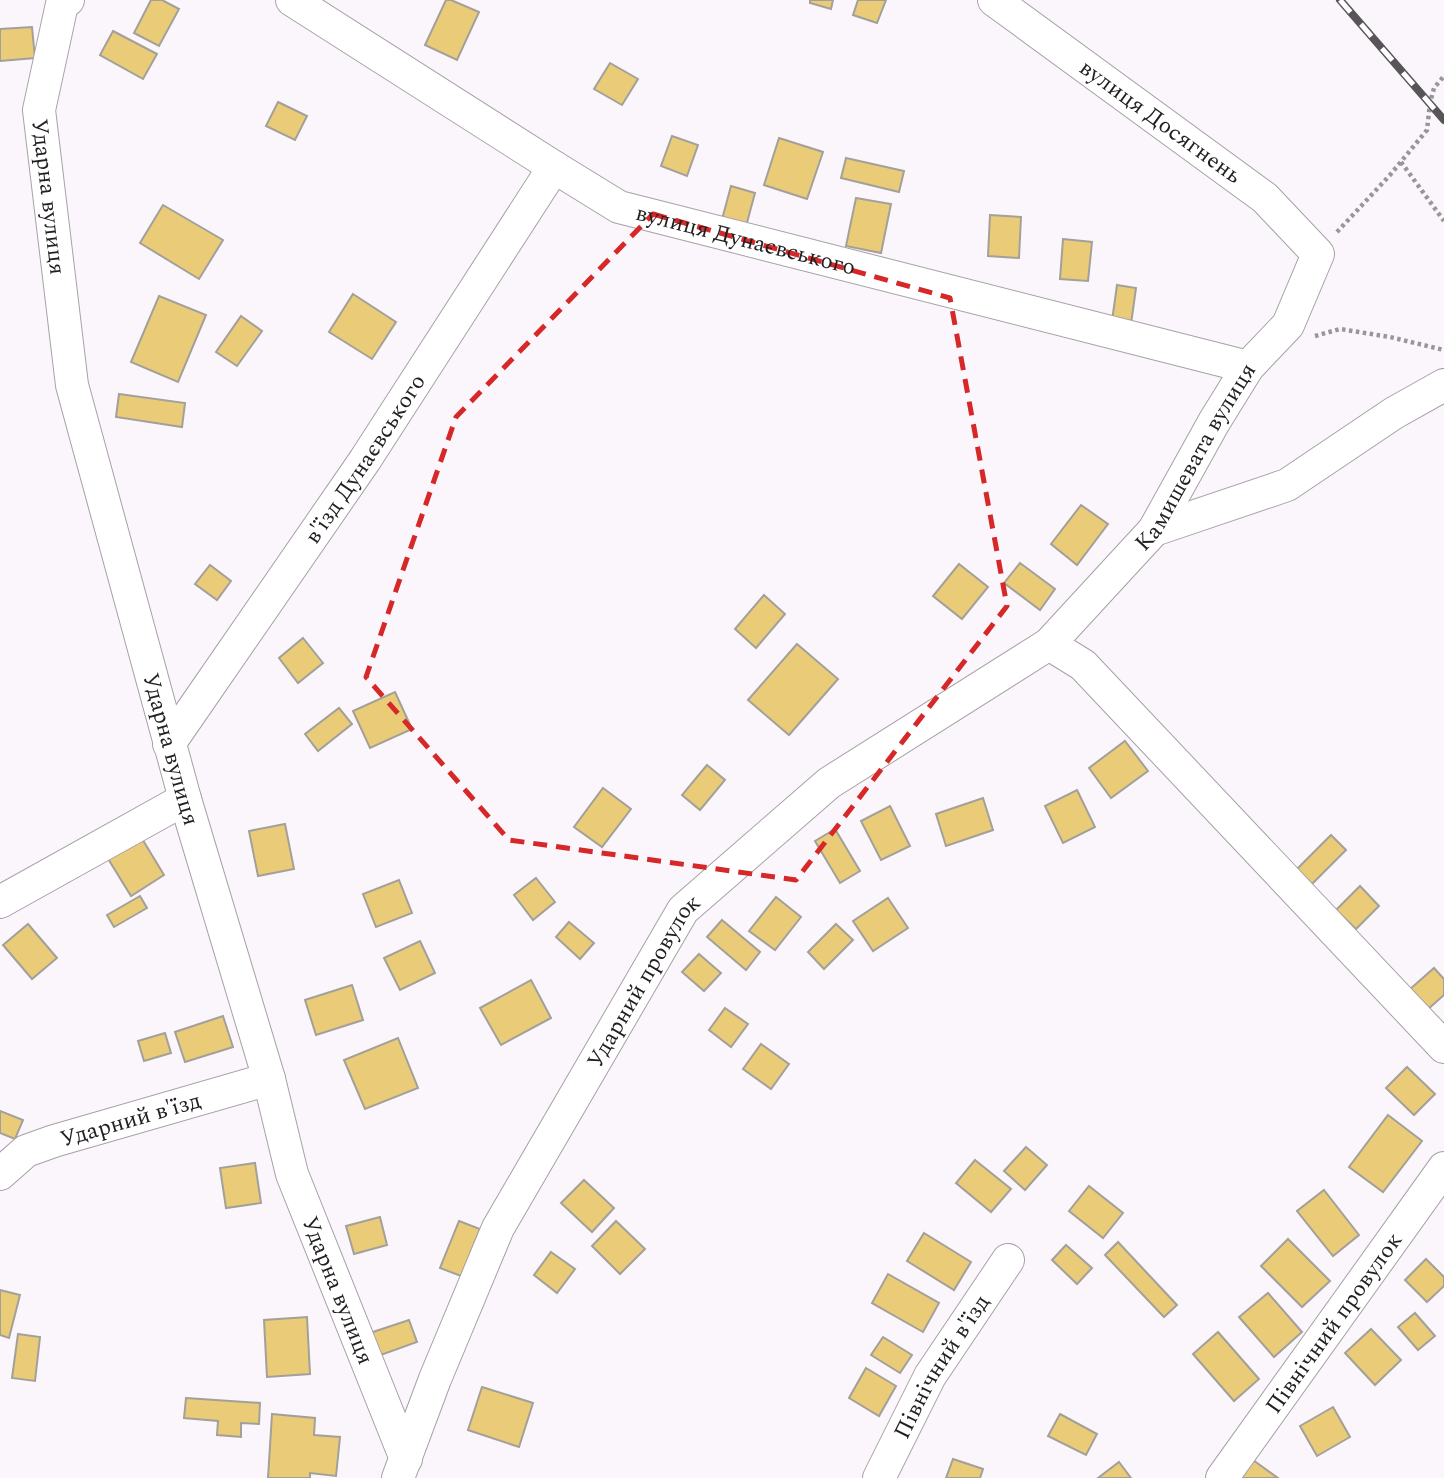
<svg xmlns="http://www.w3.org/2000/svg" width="1444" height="1478" viewBox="0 0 1444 1478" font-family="Spectral,serif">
  <rect width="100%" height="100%" fill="#fbf6fb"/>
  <g fill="#eacc78" stroke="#a3a09a" stroke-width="2">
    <path d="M151,0H162L179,9L159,46L134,33Z"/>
    <path d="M446,0H451L479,12L457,60L425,45Z"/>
    <path d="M810,0H833L831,9L810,3Z"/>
    <path d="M858,0H886L877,23L853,15Z"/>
    <path d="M32,27L35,58L0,61V29Z"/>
    <path d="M113,31L157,54L143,79L100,55Z"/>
    <path d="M610,63L638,79L622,105L594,89Z"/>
    <path d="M278,102L307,116L295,140L266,126Z"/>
    <path d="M672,136L698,145L687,176L661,166Z"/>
    <path d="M779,138L823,152L807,199L764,185Z"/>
    <path d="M846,158L904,171L899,192L841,178Z"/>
    <path d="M731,186L755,193L745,230L721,223Z"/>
    <path d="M856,198L891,204L881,253L846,246Z"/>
    <path d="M163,205L223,240L199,279L140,243Z"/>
    <path d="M990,215L1021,217L1019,258L988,256Z"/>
    <path d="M1063,239L1092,242L1088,281L1060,279Z"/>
    <path d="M1117,285L1136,288L1131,324L1112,321Z"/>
    <path d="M353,294L396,322L372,359L329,332Z"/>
    <path d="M159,296L206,315L178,382L131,362Z"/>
    <path d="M241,316L262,331L237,366L216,352Z"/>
    <path d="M119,394L185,403L182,427L116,417Z"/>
    <path d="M1081,505L1108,524L1077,565L1051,544Z"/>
    <path d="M1020,563L1055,589L1040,610L1004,583Z"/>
    <path d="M959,564L988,587L962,619L933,596Z"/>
    <path d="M210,565L231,581L217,600L195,584Z"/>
    <path d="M764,595L785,614L756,648L735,629Z"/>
    <path d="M303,638L323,663L298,683L279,658Z"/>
    <path d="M797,644L838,679L789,735L748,700Z"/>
    <path d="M395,692L412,729L370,748L353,711Z"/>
    <path d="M339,708L352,724L318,751L305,734Z"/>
    <path d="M1125,741L1148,771L1111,798L1089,768Z"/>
    <path d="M707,765L725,780L700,810L682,795Z"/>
    <path d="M603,788L631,809L602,847L574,827Z"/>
    <path d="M1077,790L1095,827L1063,843L1045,806Z"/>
    <path d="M983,798L993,830L946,846L936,814Z"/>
    <path d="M890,806L910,846L881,860L861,821Z"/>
    <path d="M285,824L294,869L258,876L249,831Z"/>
    <path d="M835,829L860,871L840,883L815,841Z"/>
    <path d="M1331,835L1346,850L1312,884L1297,869Z"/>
    <path d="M141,837L164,875L131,896L107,857Z"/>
    <path d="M536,878L555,902L533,920L514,895Z"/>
    <path d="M399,880L412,913L376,927L363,894Z"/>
    <path d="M1360,886L1379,906L1356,929L1336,910Z"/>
    <path d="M140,896L147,908L114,927L107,915Z"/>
    <path d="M776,897L801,917L775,950L749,931Z"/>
    <path d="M888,898L908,928L873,951L853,921Z"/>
    <path d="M722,920L760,952L746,970L707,937Z"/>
    <path d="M569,922L594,943L580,959L556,937Z"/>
    <path d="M28,924L57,958L32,979L3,945Z"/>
    <path d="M836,924L853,940L824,969L808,952Z"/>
    <path d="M420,941L435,973L400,990L384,958Z"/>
    <path d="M699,954L721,973L704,991L682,972Z"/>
    <path d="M1434,968L1444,979V995L1427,1010L1409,990Z"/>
    <path d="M531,980L551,1018L501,1045L480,1008Z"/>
    <path d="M352,985L363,1020L316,1035L305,1000Z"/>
    <path d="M725,1008L748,1024L731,1047L709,1030Z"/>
    <path d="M223,1016L233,1047L185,1062L175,1032Z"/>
    <path d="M165,1033L171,1053L144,1061L138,1041Z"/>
    <path d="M398,1038L418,1088L365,1109L344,1060Z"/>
    <path d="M761,1044L789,1064L771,1089L743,1069Z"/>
    <path d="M1407,1067L1435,1094L1414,1115L1386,1088Z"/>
    <path d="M0,1111L23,1120L15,1139L0,1133Z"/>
    <path d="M1388,1115L1422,1141L1383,1192L1349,1167Z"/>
    <path d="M1026,1147L1047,1165L1025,1190L1004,1171Z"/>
    <path d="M975,1160L1011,1189L991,1212L956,1183Z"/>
    <path d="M255,1163L261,1203L226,1208L220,1168Z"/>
    <path d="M584,1180L614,1208L592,1232L561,1203Z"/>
    <path d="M1089,1186L1123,1213L1103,1238L1069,1211Z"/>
    <path d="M1324,1190L1359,1235L1333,1256L1297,1211Z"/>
    <path d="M380,1217L387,1245L354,1254L346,1226Z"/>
    <path d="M459,1221L480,1229L461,1276L440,1268Z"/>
    <path d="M616,1221L645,1249L620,1274L592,1246Z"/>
    <path d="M924,1233L971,1262L954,1290L907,1261Z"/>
    <path d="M1288,1239L1330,1281L1302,1307L1261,1266Z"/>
    <path d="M1118,1242L1177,1305L1164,1317L1105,1255Z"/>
    <path d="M1066,1245L1092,1268L1077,1284L1052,1260Z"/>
    <path d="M551,1252L575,1269L557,1293L534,1275Z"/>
    <path d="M1426,1259L1444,1277V1286L1427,1302L1405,1280Z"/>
    <path d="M888,1274L939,1303L923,1332L872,1303Z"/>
    <path d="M0,1290L20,1295L9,1338L0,1335Z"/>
    <path d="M1268,1293L1302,1332L1274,1357L1239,1317Z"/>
    <path d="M1415,1313L1435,1336L1418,1350L1398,1327Z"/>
    <path d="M307,1317L310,1374L267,1377L264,1320Z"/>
    <path d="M409,1320L417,1342L378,1356L370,1333Z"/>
    <path d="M1371,1329L1401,1360L1375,1385L1345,1353Z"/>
    <path d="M1218,1332L1259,1379L1234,1401L1193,1354Z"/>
    <path d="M18,1334L40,1337L35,1381L12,1378Z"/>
    <path d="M883,1337L912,1355L900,1373L871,1355Z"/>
    <path d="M866,1368L896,1386L879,1416L849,1398Z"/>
    <path d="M482,1387L533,1403L519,1447L468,1430Z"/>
    <path d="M186,1398L260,1403L259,1424L241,1423V1437L217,1435L218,1421L184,1418Z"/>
    <path d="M1333,1407L1350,1437L1317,1456L1300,1426Z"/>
    <path d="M272,1414L315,1418L314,1435L340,1437L336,1476L310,1473V1478H268Z"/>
    <path d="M1060,1414L1097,1434L1086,1455L1048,1436Z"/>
    <path d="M953,1459L983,1469L980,1478H946Z"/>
    <path d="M1253,1460L1278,1478H1240Z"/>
    <path d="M1119,1462L1131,1478H1098Z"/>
  </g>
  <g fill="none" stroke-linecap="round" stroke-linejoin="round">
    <g stroke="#a6a1a6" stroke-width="34">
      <g id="minor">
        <path id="s1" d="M68,0L62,4L39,110L72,385L185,799L269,1079L292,1174L406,1459"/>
        <path id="s2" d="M292,0L554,167L619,207L1248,367"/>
        <path d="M1154,530L1287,485L1394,413L1444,385"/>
        <path d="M1049,644L1083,665L1444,1047"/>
        <path id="s3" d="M169,744L365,460L554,167"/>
        <path d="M0,902L185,799"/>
        <path id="s4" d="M0,1174L26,1151L54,1141L269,1079"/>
        <path id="s5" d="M398,1478L435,1379L498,1228L683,910L829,783L1049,644L1154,530L1214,422L1248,367L1288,325L1318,254L1265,198L994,0"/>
        <path id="s6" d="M879,1478L930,1376L1008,1260"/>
        <path id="s7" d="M1222,1478L1444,1168"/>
      </g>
    </g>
    <g stroke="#999699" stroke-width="4.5" stroke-dasharray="3.5 3.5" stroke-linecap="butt">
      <path d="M1401,162L1444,221"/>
      <path d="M1337,232L1390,175L1427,130L1430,103L1434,88L1444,76"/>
      <path d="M1315,336L1340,329L1390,337L1444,350"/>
    </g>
    <use href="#minor" stroke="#fff" stroke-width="32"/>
    <g stroke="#585558" stroke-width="8">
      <path id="rail" d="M1340,0L1444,120"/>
    </g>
    <use href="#rail" stroke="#fff" stroke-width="5" stroke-dasharray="16" stroke-linecap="butt"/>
  </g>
  <path fill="none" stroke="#d62828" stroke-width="5" stroke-dasharray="14 9" stroke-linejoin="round" d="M653,214L950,298L1007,606L796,880L509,840L366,677L456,417Z"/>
  <g text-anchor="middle" stroke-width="6" stroke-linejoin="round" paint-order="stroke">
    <g font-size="23" fill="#211f21" stroke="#fff">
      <text transform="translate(1161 121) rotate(36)" y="8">вулиця Досягнень</text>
      <text dy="8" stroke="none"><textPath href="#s1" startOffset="203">Ударна вулиця</textPath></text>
      <text dy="8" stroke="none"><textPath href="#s2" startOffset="518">вулиця Дунаєвського</textPath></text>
      <text dy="8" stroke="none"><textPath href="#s5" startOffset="1330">Камишевата вулиця</textPath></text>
      <text dy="8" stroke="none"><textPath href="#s3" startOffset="346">в'їзд Дунаєвського</textPath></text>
      <text dy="8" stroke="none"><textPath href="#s1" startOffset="770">Ударна вулиця</textPath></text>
      <text dy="8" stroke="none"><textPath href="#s5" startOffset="556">Ударний провулок</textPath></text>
      <text dy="8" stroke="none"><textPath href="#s4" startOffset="144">Ударний в'їзд</textPath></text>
      <text dy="8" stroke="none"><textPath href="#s1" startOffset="1337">Ударна вулиця</textPath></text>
      <text dy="8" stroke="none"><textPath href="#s7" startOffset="191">Північний провулок</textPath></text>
      <text dy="8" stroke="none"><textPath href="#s6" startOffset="128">Північний в'їзд</textPath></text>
    </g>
  </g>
</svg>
